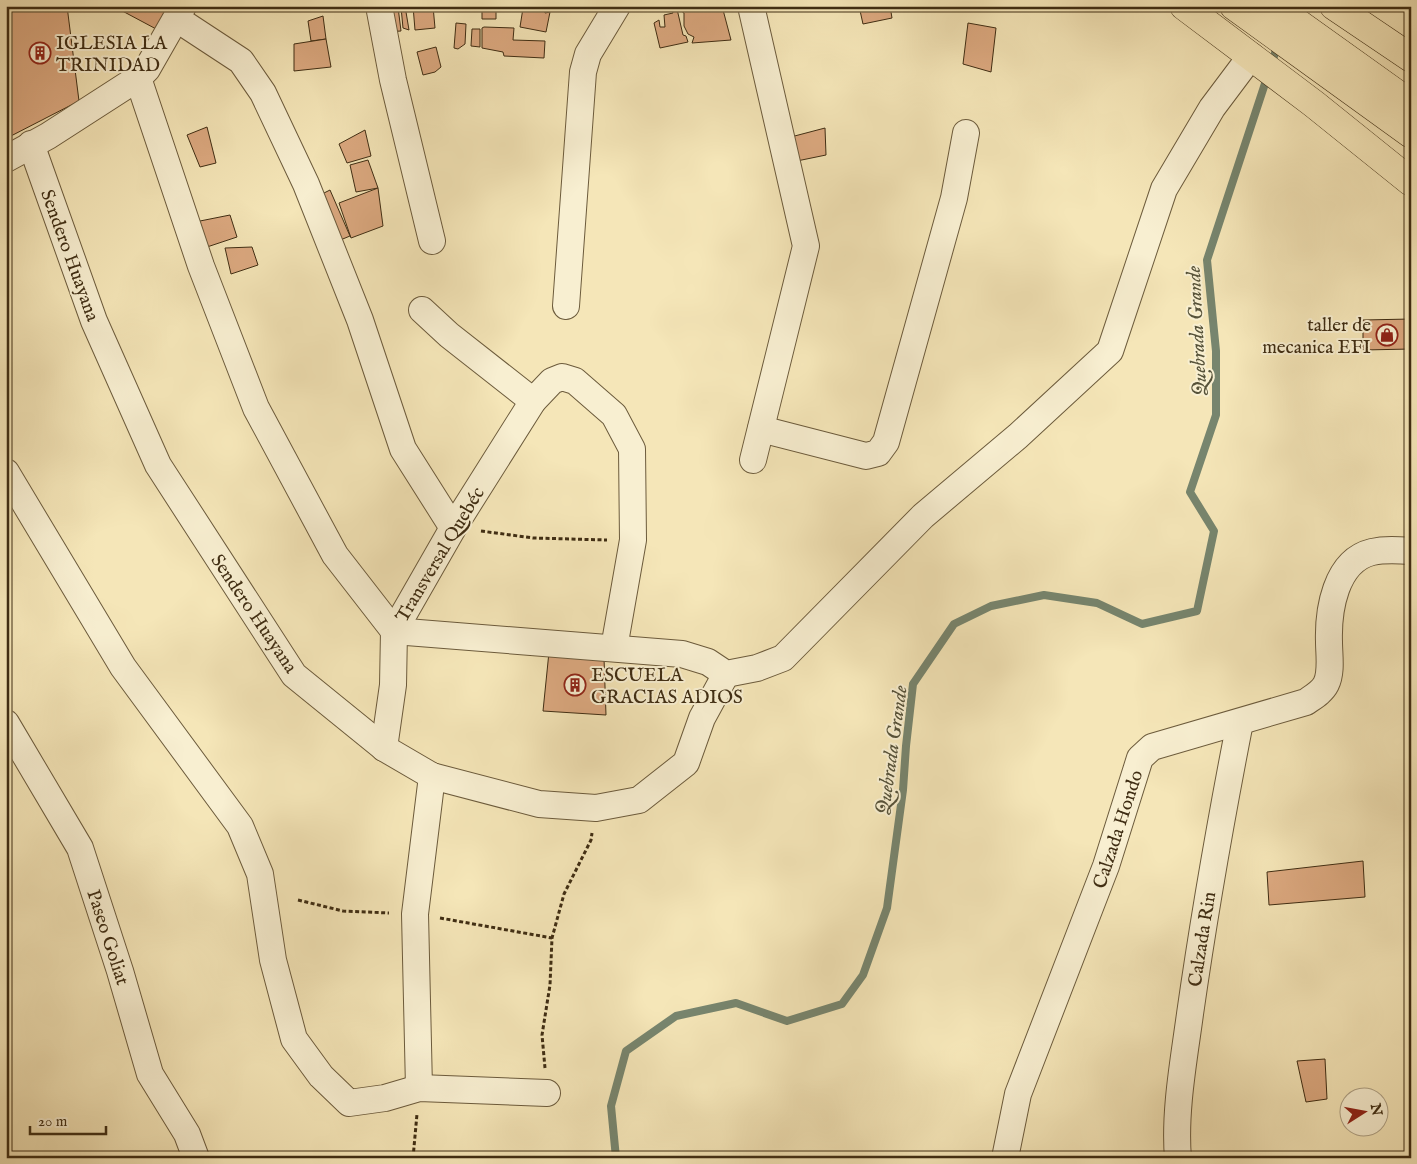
<svg xmlns="http://www.w3.org/2000/svg" width="1417" height="1164" viewBox="0 0 1417 1164" font-family="'IM FELL English',serif">
  <rect width="100%" height="100%" fill="#f5e6b8"/>
  <filter id="stains"><feTurbulence type="fractalNoise" baseFrequency=".004" numOctaves="4"/><feColorMatrix values="0 0 0 0 .2 0 0 0 0 .09 0 0 0 0 .02 0 0 0 .5 -.17"/></filter>
  <radialGradient id="worn" r=".72"><stop offset=".6" stop-color="#630" stop-opacity="0"/><stop offset="1" stop-color="#630" stop-opacity=".3"/></radialGradient>
  <g fill="none" stroke-linecap="round" stroke-linejoin="round">
    <path stroke="#77856e" stroke-width="8" d="M616,1158L611,1106L626,1051L676,1016L736,1003L787,1021L842,1004L863,975L887,908L903,790L906,746L913,684L954,624L991,606L1044,595L1097,603L1142,624L1197,611L1214,531L1190,492L1216,415V351L1207,260L1278,44"/>
  </g>
  <g fill="#dca980" stroke="#3f2d13">
    <path d="M6,6H67L79,101L7,138Z"/>
    <path d="M113,6H166L158,30Z"/>
    <path d="M381,6H405L409,30L403,28L401,7H398L401,31L385,32Z"/>
    <path d="M413,6H433L435,28L415,30Z"/>
    <path d="M482,6H515V10H496V19H482Z"/>
    <path d="M544,6L545,13L550,12L546,32L520,27L523,8Z"/>
    <path d="M722,6L731,40L692,43L694,37L688,34L684,26V13L677,8Z"/>
    <path d="M859,6H890L892,18L863,24Z"/>
    <path d="M677,9L683,35L686,36L688,42L660,48L654,23L659,20L660,27H665L664,15L673,13L672,10Z"/>
    <path d="M323,16L326,39L311,41L308,21Z"/>
    <path d="M456,23L466,24L465,44L458,49L454,48Z"/>
    <path d="M968,23L996,28L991,72L963,64Z"/>
    <path d="M484,27L514,28L513,40L545,41L544,58L504,56L503,52L482,48V28Z"/>
    <path d="M472,29H480V47L471,46Z"/>
    <path d="M326,39L331,67L294,71V44Z"/>
    <path d="M436,47L441,67L435,72L423,75L417,52Z"/>
    <path d="M207,127L216,163L200,167L187,135Z"/>
    <path d="M825,128L826,155L792,162L787,138Z"/>
    <path d="M365,130L371,156L347,163L339,144Z"/>
    <path d="M368,160L378,188L356,192L350,165Z"/>
    <path d="M378,188L383,226L351,238L339,203Z"/>
    <path d="M330,190L350,236L333,243L316,197Z"/>
    <path d="M230,215L237,237L201,249L195,222Z"/>
    <path d="M252,247L258,265L231,274L225,248Z"/>
    <path d="M1411,319V349L1363,350V320Z"/>
    <path d="M549,652L604,658L606,715L543,711Z"/>
    <path d="M1363,861L1365,897L1269,905L1267,872Z"/>
    <path d="M1325,1059L1327,1099L1306,1102L1297,1061Z"/>
  </g>
  <g fill="none" stroke-linecap="round" stroke-linejoin="round">
    <g stroke="#6c5b3c" stroke-width="28">
      <g id="street">
        <path d="M379,6L393,80L432,241"/>
        <path d="M751,6L806,246L753,460"/>
        <path d="M177,19L241,61L263,93L306,184L360,320L403,449L453,528"/>
        <path d="M138,78L201,266L256,408L335,555L394,631L682,654L708,662L726,674L757,668L783,658L923,516L1018,436L1110,351L1164,189L1212,108L1251,56"/>
        <path d="M31,144L94,321L158,465L294,675L384,748L432,776L539,804L596,808L639,800L686,763L702,718L726,674"/>
        <path d="M6,159L48,136L138,78L147,69L183,6"/>
        <path d="M566,306L583,72L588,54L617,6"/>
        <path d="M422,310L449,335L533,401"/>
        <path d="M761,429L866,456L878,453L886,442L954,198L966,133"/>
        <path d="M6,472L123,667L240,826L260,874L273,960L294,1039L321,1076L349,1103L385,1098L419,1088L547,1093"/>
        <path d="M6,723L80,848L120,971L150,1074L187,1134L196,1158"/>
        <path d="M384,748L393,685L394,631L453,528L533,401L552,381L562,377L575,381L614,415L632,449L633,540L614,648"/>
        <path d="M419,1088L415,914L432,776"/>
        <path d="M1005,1158L1018,1094L1106,866L1140,758L1152,747L1306,702C1313,697 1322,692 1326,684C1332,672 1329,655 1329,642C1328,611 1335,561 1372,552C1385,549 1398,550 1411,551"/>
        <path d="M1178,1158C1174,1112 1184,1059 1190,1014C1204,916 1221,819 1240,722"/>
      </g>
    </g>
    <g stroke="#3f2d13" stroke-width="29">
      <g id="primary">
        <path d="M1184,6L1314,104L1411,182"/>
        <path d="M1234,6L1411,134"/>
        <path d="M1274,6L1411,104"/>
        <path d="M1334,6L1411,58"/>
      </g>
    </g>
    <g stroke="#3f2d13" stroke-width="3" stroke-dasharray="4 2.5" stroke-linecap="butt">
      <path d="M481,531L533,538L607,540"/>
      <path d="M298,900L343,911L389,913"/>
      <path d="M440,918L552,938"/>
      <path d="M545,1068L542,1035L550,985L552,938L564,894L591,840L592,833"/>
      <path d="M413,1158L417,1114"/>
    </g>
    <use href="#street" stroke="#f8efd1" stroke-width="26"/>
    <use href="#primary" stroke="#f5e6b8" stroke-width="28"/>
  </g>
  <defs>
    <g id="building-ring" transform="scale(1.125)"><circle r="9.5" fill="#f8efd1" stroke="#8f2418" stroke-width="1.5"/><path d="M-4-6H4V6H1V3H-1V6H-4ZM-2.5-4.3h1.7v1.8h-1.7ZM.8-4.3h1.7v1.8H.8ZM-2.5-1h1.7V.8h-1.7ZM.8-1h1.7V.8H.8Z" fill="#8f2418"/></g>
    <g id="shop-ring" transform="scale(1.125)"><circle r="9.5" fill="#f8efd1" stroke="#8f2418" stroke-width="1.5"/><path d="M-5-2.5h2.3a2.7 3.5 0 0 1 5.4 0H5L5.5 6h-11ZM-1.5-2.5h3a1.5 2.3 0 0 0-3 0Z" fill="#8f2418"/></g>
  </defs>
  <g fill-rule="evenodd">
    <use href="#building-ring" x="40" y="53"/>
    <use href="#shop-ring" x="1387" y="335"/>
    <use href="#building-ring" x="575" y="685"/>
  </g>
  <g text-anchor="middle" stroke-width="4" stroke-linejoin="round" paint-order="stroke">
    <g font-size="19" fill="#3f2d13" stroke="#f8efd1" text-anchor="start">
      <text x="56" y="49">IGLESIA LA<tspan x="56" dy="22">TRINIDAD</tspan></text>
      <text x="1371" y="331" text-anchor="end">taller de<tspan x="1371" dy="22">mecanica EFI</tspan></text>
      <text x="591" y="681">ESCUELA<tspan x="591" dy="22">GRACIAS ADIOS</tspan></text>
    </g>
    <g font-size="19" fill="#3f2d13" stroke="#f8efd1">
      <text transform="translate(71 255) rotate(70)" y="7">Sendero Huayana</text>
      <text transform="translate(439 554) rotate(-59)" y="7">Transversal Quebéc</text>
      <text transform="translate(255 613) rotate(56)" y="7">Sendero Huayana</text>
      <text transform="translate(1117 829) rotate(-72)" y="7">Calzada Hondo</text>
      <text transform="translate(109 937) rotate(72)" y="7">Paseo Goliat</text>
      <text transform="translate(1201 939) rotate(-81)" y="7">Calzada Rin</text>
    </g>
    <g font-size="20" font-style="italic" fill="#565239" stroke="#f8efd1">
      <text transform="translate(1196 331) rotate(-93)" y="7">Quebrada Grande</text>
      <text transform="translate(891 750) rotate(-82)" y="7">Quebrada Grande</text>
    </g>
  </g>
  <rect width="1417" height="1164" fill="none" stroke="#f5e6b8" stroke-width="25"/>
  <rect x="8" y="8" width="1402" height="1149" fill="none" stroke="#3f2d13" stroke-width="2.5"/>
  <rect x="12" y="12" width="1392" height="1139" fill="none" stroke="#3f2d13"/>
  <g transform="translate(1364 1112) rotate(79)"><circle r="24" fill="#f8efd1" stroke="#aea185"/>
  <path d="M0-4L9 19L0 12L-9 19Z" fill="#8f2418"/>
  <text y="-8" font-size="14" font-weight="bold" text-anchor="middle" fill="#3f2d13">N</text>
  </g>
  <path d="M30 1126v8h76v-8" fill="none" stroke="#3f2d13" stroke-width="2.5"/>
  <text x="38" y="1126" font-size="15" fill="#3f2d13" stroke="#f8efd1" stroke-width="4" paint-order="stroke">20 m</text>
  <rect width="100%" height="100%" filter="url(#stains)"/>
  <rect width="100%" height="100%" fill="url(#worn)"/>
</svg>
